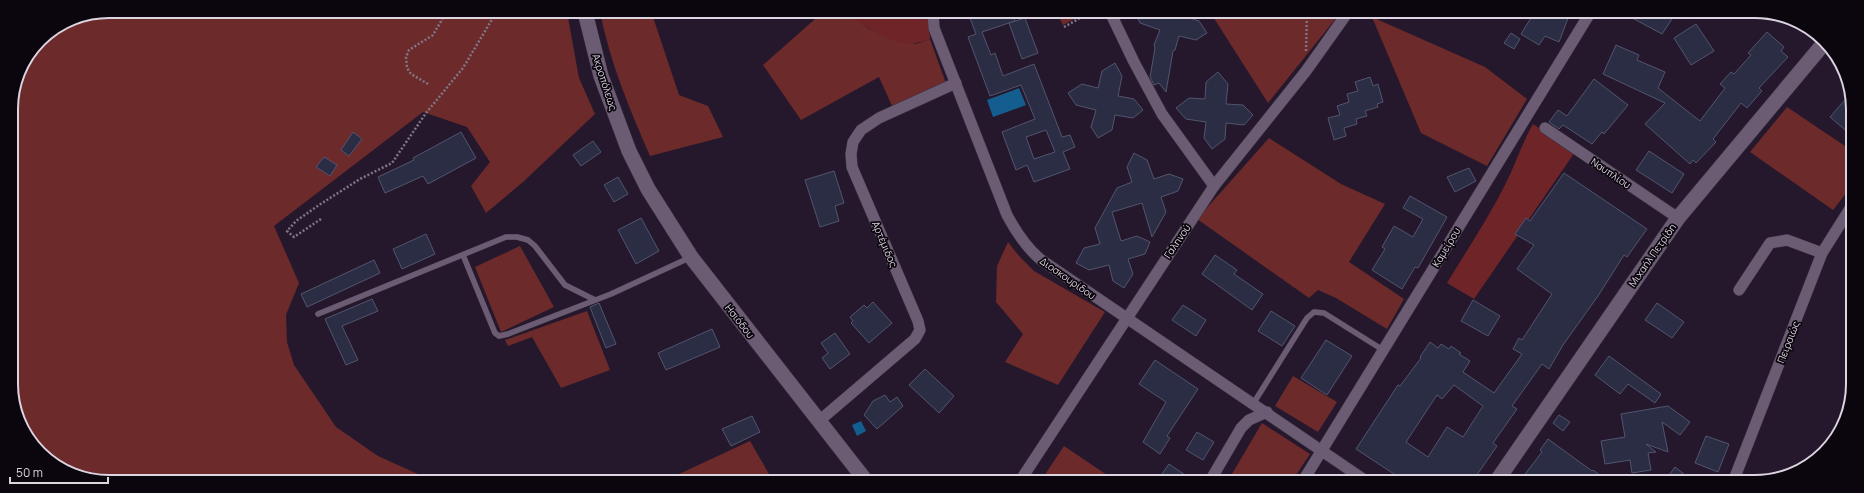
<svg xmlns="http://www.w3.org/2000/svg" width="1864" height="493" viewBox="0 0 1864 493" font-family="Manrope,sans-serif">
  <rect width="100%" height="100%" fill="#25182c"/>
  <g fill="#6c2a2b">
    <path d="M109,11L567,12L579,78L595,114L523,182L486,213L471,186L490,162L467,127L423,112L274,226L299,283L286,315L287,342L294,365L336,427L378,456L431,480H90L40,453L13,403L11,103L19,72L40,40L72,18Z"/>
    <path d="M600,12H653V17L679,95L708,106L723,137L650,156C629,108 610,62 600,12Z"/>
    <path d="M823,12H846L869,29L916,44L930,39L947,86L893,108L879,77L801,120L763,65Z"/>
    <path d="M1056,12H1087L1063,25Z"/>
    <path d="M1210,12H1341L1268,103Z"/>
    <path d="M1372,17L1485,67L1527,99L1487,166L1421,133Z"/>
    <path d="M1787,107L1851,150V187L1833,210L1750,152Z"/>
    <path d="M1269,138L1341,184L1385,204L1349,262L1404,299L1387,329L1336,298L1318,290L1309,298L1197,219Z"/>
    <path d="M1008,242L1019,256L1034,271L1105,312L1058,385L1005,362L1023,334L996,302L997,266Z"/>
    <path d="M520,246L554,307L501,332L475,267Z"/>
    <path d="M587,311L610,370L561,388L532,337L508,346L505,340Z"/>
    <path d="M1293,376L1337,402L1318,432L1275,406Z"/>
    <path d="M1262,423L1310,454L1292,481H1233L1229,479Z"/>
    <path d="M750,441L773,481H664Z"/>
    <path d="M1064,446L1116,481H1046L1042,479Z"/>
  </g>
  <g fill="#6f2427">
    <path d="M846,12H928L930,39C921,42 913,45 903,43C887,41 858,23 846,12Z"/>
    <path d="M1533,124L1575,152L1474,299L1447,283C1467,250 1489,217 1506,183C1516,163 1522,143 1533,124Z"/>
  </g>
  <g fill="#145d8f">
    <path d="M1019,88L1026,105L993,117L987,100Z"/>
    <path d="M861,421L866,431L857,436L852,425Z"/>
  </g>
  <g fill="#2b2d44" stroke="#52556e" fill-rule="evenodd">
    <path d="M986,12H1012L1015,21L982,32L991,55L995,53L1003,76L1034,64L1062,137L1070,135L1075,147L1063,152L1070,169L1034,182L1027,165L1016,170L1002,132L1035,119L1021,85L990,96L968,37L976,34L970,18ZM1046,130L1055,152L1034,159L1026,137Z"/>
    <path d="M1135,12H1185L1183,16L1199,21L1207,33L1196,40L1179,36L1175,50L1173,51L1166,92L1159,83L1154,85L1150,77L1155,48L1154,45L1160,30L1140,23Z"/>
    <path d="M1534,13H1570L1559,42L1545,36L1539,45L1521,34Z"/>
    <path d="M1623,13H1676L1662,34Z"/>
    <path d="M1025,18L1038,53L1022,59L1009,23Z"/>
    <path d="M1696,24L1714,51L1691,65L1674,38Z"/>
    <path d="M1767,32L1784,47L1781,51L1788,57L1759,88L1762,91L1747,108L1741,103L1713,139L1716,142L1696,163L1693,160L1690,164L1645,124L1665,103L1603,74L1616,45L1639,55L1637,60L1665,72L1658,88L1700,121L1725,88L1720,84L1731,72L1734,74L1751,55L1748,53Z"/>
    <path d="M1511,33L1520,39L1514,49L1504,43Z"/>
    <path d="M1115,63L1122,76L1118,96L1134,99L1143,110L1133,118L1115,115L1112,130L1098,138L1091,127L1096,110L1076,105L1068,93L1082,84L1098,88L1102,71Z"/>
    <path d="M1218,72L1228,84L1226,104L1243,105L1253,115L1244,125L1226,123L1225,139L1212,149L1204,138L1206,122L1186,119L1176,108L1189,98L1205,99L1206,82Z"/>
    <path d="M1370,77L1373,86L1378,84L1383,102L1377,104L1378,107L1365,111L1367,116L1356,119L1357,124L1344,128L1346,136L1334,140L1328,118L1340,115L1337,106L1349,102L1347,94L1358,91L1355,82Z"/>
    <path d="M1594,79L1628,105L1604,134L1602,132L1592,144L1563,125L1559,129L1549,122L1558,110L1567,116Z"/>
    <path d="M1851,93V135L1830,117Z"/>
    <path d="M353,132L362,139L349,156L341,150Z"/>
    <path d="M461,132L476,158L428,184L423,176L385,193L378,177L414,160L413,158Z"/>
    <path d="M593,141L601,152L581,166L573,155Z"/>
    <path d="M1649,151L1684,174L1672,193L1636,170Z"/>
    <path d="M1134,153L1147,160L1154,179L1169,174L1183,179L1178,191L1161,197L1166,212L1152,237L1142,203L1112,212L1121,241L1137,236L1150,242L1145,254L1128,259L1133,274L1124,288L1113,281L1109,265L1089,270L1076,263L1084,248L1100,244L1095,228L1117,188L1132,182L1127,167Z"/>
    <path d="M324,157L337,165L330,176L316,167Z"/>
    <path d="M1469,168L1476,181L1455,192L1447,177Z"/>
    <path d="M834,171L844,203L835,206L839,221L820,227L805,180Z"/>
    <path d="M1564,173L1647,229L1627,257L1624,255L1598,296L1563,345L1549,369L1542,364L1512,406L1517,409L1493,443L1497,446L1472,482L1402,481L1396,477L1397,476L1356,449L1398,385L1400,386L1421,358L1420,357L1430,342L1438,348L1441,344L1449,349L1451,346L1461,353L1459,354L1470,361L1463,372L1494,393L1522,354L1513,349L1519,338L1522,340L1552,294L1517,269L1534,245L1515,234L1526,218L1530,221ZM1454,385L1483,406L1463,437L1447,427L1428,457L1406,442L1437,395L1442,399Z"/>
    <path d="M618,177L628,194L614,202L604,185Z"/>
    <path d="M1410,196L1447,217L1418,268L1415,267L1402,289L1372,270L1385,249L1382,247L1394,226L1413,237L1423,219L1403,208Z"/>
    <path d="M641,218L659,251L636,264L618,230Z"/>
    <path d="M426,234L435,254L402,269L393,249Z"/>
    <path d="M1215,255L1237,270L1234,274L1263,294L1252,310L1202,274Z"/>
    <path d="M374,260L380,273L307,307L301,294Z"/>
    <path d="M372,299L378,311L342,326L358,360L346,365L325,319Z"/>
    <path d="M1473,300L1500,316L1488,336L1461,321Z"/>
    <path d="M873,302L892,323L869,343L851,323L853,321L850,317L864,305L867,308Z"/>
    <path d="M599,303L616,344L606,348L590,307Z"/>
    <path d="M1657,303L1684,322L1672,338L1645,320Z"/>
    <path d="M1183,305L1206,320L1196,336L1172,320Z"/>
    <path d="M1271,311L1295,326L1282,346L1258,331Z"/>
    <path d="M712,329L720,347L666,370L658,353Z"/>
    <path d="M835,333L850,354L830,369L822,358L828,353L821,343Z"/>
    <path d="M1326,340L1352,356L1327,395L1301,378Z"/>
    <path d="M1609,356L1661,394L1655,403L1628,384L1620,394L1595,375Z"/>
    <path d="M1155,360L1198,389L1167,436L1170,438L1160,454L1143,442L1166,402L1139,384Z"/>
    <path d="M925,369L954,396L939,413L909,385Z"/>
    <path d="M885,395L890,402L897,397L903,406L877,429L864,415L873,401Z"/>
    <path d="M1668,406L1690,422L1680,435L1662,422L1668,452L1646,444L1656,452L1648,453L1651,470L1632,473L1630,460L1605,464L1601,441L1625,437L1621,414Z"/>
    <path d="M1559,415L1570,422L1563,431L1553,423Z"/>
    <path d="M752,416L760,432L731,446L722,429Z"/>
    <path d="M1197,432L1214,442L1203,460L1186,450Z"/>
    <path d="M1706,436L1729,444L1718,472L1695,463Z"/>
    <path d="M1548,439L1592,471L1593,470L1609,482H1519L1542,452L1540,450Z"/>
    <path d="M1169,464L1194,481H1157Z"/>
    <path d="M1675,467L1694,482H1664Z"/>
  </g>
  <g fill="none" stroke-linecap="round" stroke-linejoin="round">
    <g stroke="#3b3240" stroke-width="6">
      <g id="lane">
        <path d="M463,255L495,333L499,336L508,334L611,294L689,258"/>
        <path d="M318,314L506,237H517L528,240L535,246L565,285L595,300"/>
        <path d="M1253,404L1307,318L1314,312L1324,313L1383,350"/>
      </g>
    </g>
    <g stroke="#3b3240" stroke-width="12">
      <g id="street">
        <path d="M933,12L934,28L1007,215C1016,232 1025,246 1040,259L1366,481"/>
        <path d="M1110,12L1134,62L1162,114L1214,186"/>
        <path d="M1545,128L1678,218"/>
        <path d="M1739,290L1770,243L1787,240L1822,253"/>
        <path d="M819,421L915,339L920,330L918,321L852,167L851,154L853,142L861,130L879,118L956,83"/>
        <path d="M1020,481L1214,186L1306,71L1348,12"/>
        <path d="M1210,481L1241,428L1249,420L1267,412"/>
        <path d="M1303,481L1590,13"/>
        <path d="M1733,482L1822,253L1851,207"/>
      </g>
    </g>
    <g stroke="#3b3240" stroke-width="16">
      <g id="secondary">
        <path d="M585,12L601,76L629,151L648,189L691,257L866,481"/>
        <path d="M1496,482L1678,218L1825,42"/>
      </g>
    </g>
    <g stroke="#807686" stroke-width="2.5" stroke-dasharray="2 2" stroke-linecap="butt">
      <path d="M1064,27L1091,12"/>
      <path d="M1306,51L1307,12"/>
      <path d="M428,84L411,74L407,68L406,57L409,50L433,35L447,11"/>
      <path d="M321,219L294,237L287,231L296,221L319,205L360,179L392,163L426,113L463,68L497,11"/>
    </g>
    <use href="#lane" stroke="#6b5c74" stroke-width="5.5"/>
    <use href="#street" stroke="#6b5c74" stroke-width="11"/>
    <use href="#secondary" stroke="#6b5c74" stroke-width="15"/>
  </g>
  <g text-anchor="middle" stroke-width="3.5" stroke-linejoin="round" paint-order="stroke">
    <g font-size="10" fill="#dcd4e1" stroke="#0b060e">
      <text transform="translate(605 82) rotate(72)" y="4">Ακροπόλεως</text>
      <text transform="translate(1611 173) rotate(34)" y="4">Ναυπλίου</text>
      <text transform="translate(1177 241) rotate(-56)" y="4">Γαληνού</text>
      <text transform="translate(885 244) rotate(67)" y="4">Αρτέμιδος</text>
      <text transform="translate(1446 247) rotate(-59)" y="4">Καμείρου</text>
      <text transform="translate(1652 255) rotate(-55)" y="4">Μιχαήλ Πετρίδη</text>
      <text transform="translate(1068 278) rotate(35)" y="4">Διοσκουρίδου</text>
      <text transform="translate(740 321) rotate(52)" y="4">Ησιόδου</text>
      <text transform="translate(1788 342) rotate(-69)" y="4">Πειραιώς</text>
    </g>
  </g>
  <path d="M0 0H1864V493H0ZM109 18H1755A91 91 0 0 1 1846 109V384A91 91 0 0 1 1755 475H109A91 91 0 0 1 18 384V109A91 91 0 0 1 109 18Z" fill="#0b060e" fill-rule="evenodd"/>
  <path fill="none" stroke="#dcd4e1" stroke-width="2" d="M109 18H1755A91 91 0 0 1 1846 109V384A91 91 0 0 1 1755 475H109A91 91 0 0 1 18 384V109A91 91 0 0 1 109 18Z"/>
  <path d="M10 477v6h98v-6" fill="none" stroke="#dcd4e1" stroke-width="2"/>
  <text x="16" y="477" font-size="12" fill="#dcd4e1" stroke="#0b060e" stroke-width="3" paint-order="stroke">50 m</text>
</svg>
